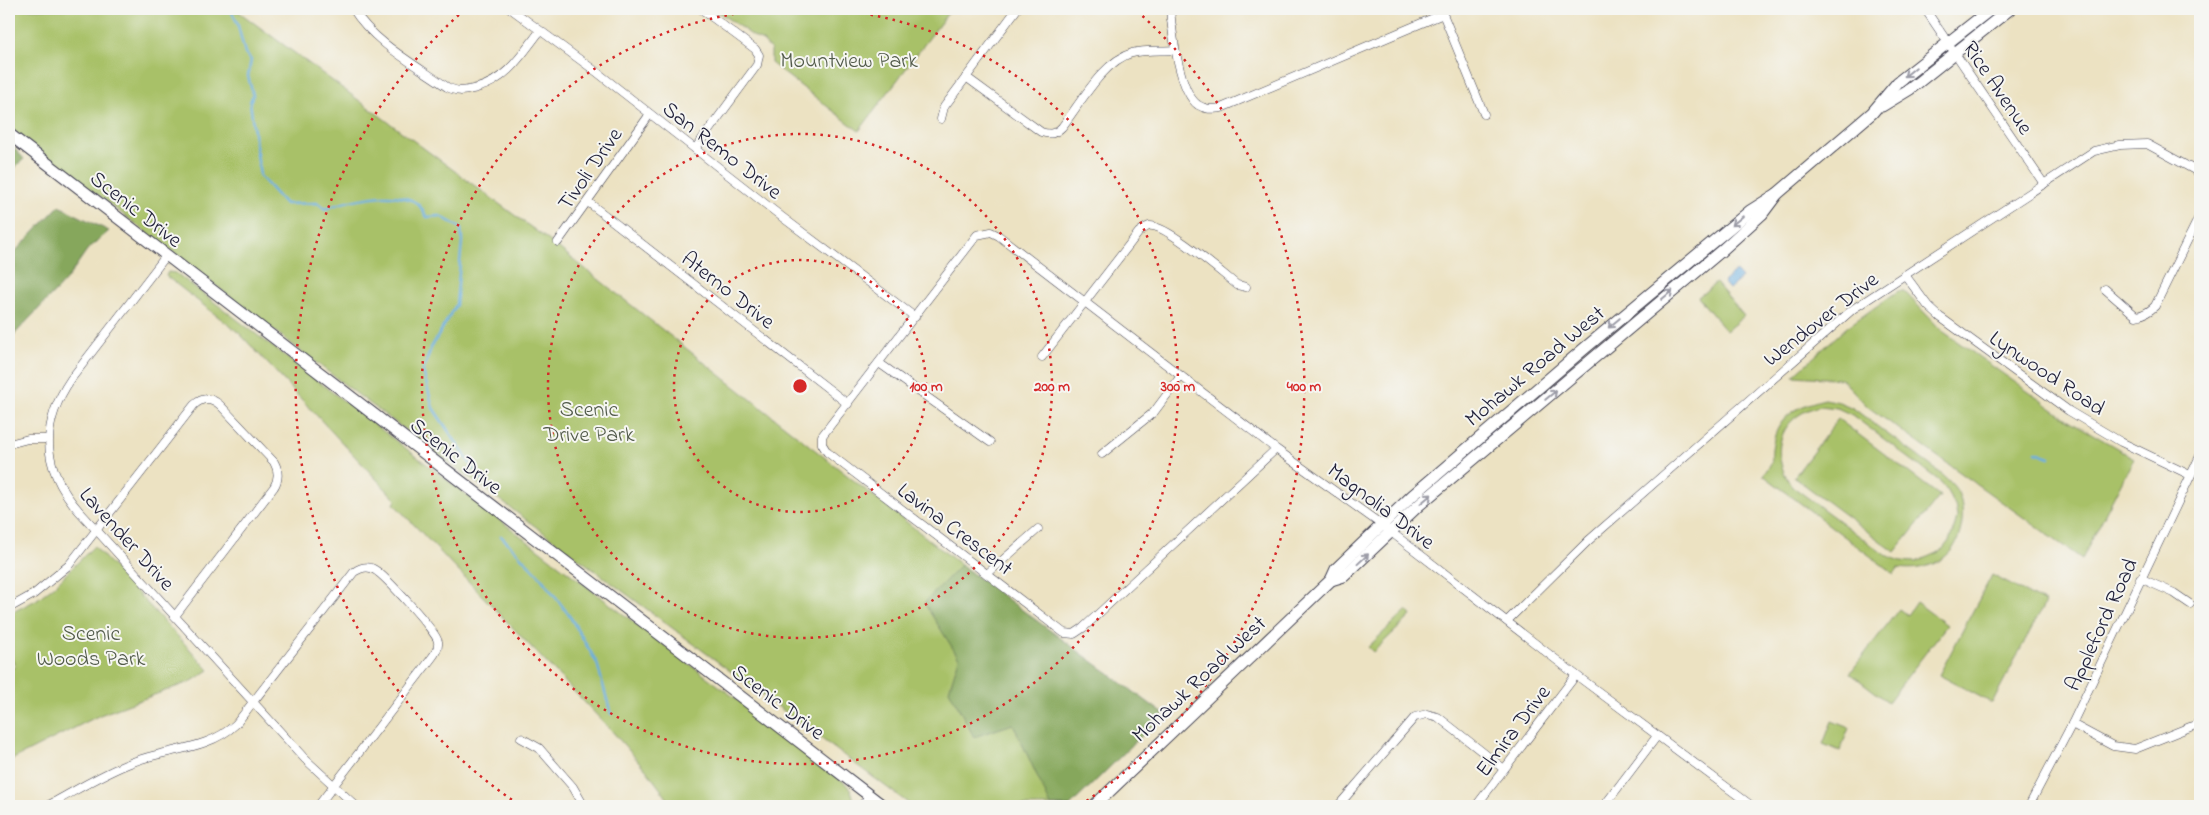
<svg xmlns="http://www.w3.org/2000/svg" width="2209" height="815" viewBox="0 0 2209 815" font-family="'Indie Flower',sans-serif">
  <rect width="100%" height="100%" fill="#f6f6f2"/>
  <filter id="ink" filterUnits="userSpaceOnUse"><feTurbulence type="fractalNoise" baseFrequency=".02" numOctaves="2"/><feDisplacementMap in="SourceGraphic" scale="10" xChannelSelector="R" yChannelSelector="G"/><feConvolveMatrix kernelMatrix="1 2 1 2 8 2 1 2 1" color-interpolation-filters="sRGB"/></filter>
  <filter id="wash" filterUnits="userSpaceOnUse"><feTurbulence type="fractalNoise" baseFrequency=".0096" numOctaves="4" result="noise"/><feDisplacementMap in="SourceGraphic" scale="20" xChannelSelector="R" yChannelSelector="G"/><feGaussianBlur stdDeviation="1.12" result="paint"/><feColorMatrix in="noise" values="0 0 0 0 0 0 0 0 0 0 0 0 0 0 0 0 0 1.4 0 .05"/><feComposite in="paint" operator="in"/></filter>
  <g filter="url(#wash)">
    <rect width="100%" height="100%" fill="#ece2c2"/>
    <g fill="#a8c167" stroke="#657251" fill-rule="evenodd">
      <path d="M9,9H235L555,245L989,587L1070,806H912L361,397L9,127Z"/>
      <path d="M714,9H951L859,131L771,63V50L763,41L756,38Z"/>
      <path d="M168,272L176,273L640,627L770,724L846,784C852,791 855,797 852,806H673L647,771L611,730L394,504L396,500L239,333L166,276Z"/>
      <path d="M1716,283L1744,316L1726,331L1698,297Z"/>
      <path d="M1898,291H1904L1941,330L2067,419L2134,458L2082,559L1868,407L1842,379L1793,376L1847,327Z"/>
      <path d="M1825,399L1839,402L1853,408C1874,424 1894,439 1915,454C1929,465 1946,475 1956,489C1967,506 1963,536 1951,551C1938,566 1917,571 1898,568L1894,574L1763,475C1777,457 1769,462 1773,443C1778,415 1800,405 1825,399ZM1820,406L1837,408L1852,415L1942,483L1955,505L1957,517L1954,528L1949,541L1941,551L1916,562L1901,561L1885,555L1792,486C1768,453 1779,416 1820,406Z"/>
      <path d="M1838,419L1940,496L1895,552L1794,477Z"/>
      <path d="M94,546L209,670L192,681L100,715L9,761V669L15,667L9,651V614L36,600L54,586Z"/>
      <path d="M1992,575L2045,603L1992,703L1939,675Z"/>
      <path d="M1916,602L1947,625L1888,702L1850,673L1899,609L1907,615Z"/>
      <path d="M1407,610L1411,616L1373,652L1368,647Z"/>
      <path d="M1832,721L1849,728L1840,751L1823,744Z"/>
    </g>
    <g fill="#86a75c" stroke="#54644c">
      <path d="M9,142L24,159L9,172Z"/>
      <path d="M59,206L109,231L87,250L67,279L9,340V258Z"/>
      <path d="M961,565L1164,714L1070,806H1051L1013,724L974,737L949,690L959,658L924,603Z"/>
    </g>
    <path fill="#6bafe0" stroke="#46688e" d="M1736,271L1742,278L1729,289L1723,282Z"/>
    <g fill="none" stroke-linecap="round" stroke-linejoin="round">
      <g stroke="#6bafe0" stroke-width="2.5">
        <path d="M230,9L237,22L245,53L251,60L248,76L253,95L250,102L260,176L285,204L318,203L325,209C347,200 397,188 418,204C421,207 424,213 427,217L440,216L461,228L462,241L456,305L431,348L423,371L433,408L484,484"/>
        <path d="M2036,452L2050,457"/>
        <path d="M501,536L538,574L569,615L597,663L611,714"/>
      </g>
    </g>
  </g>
  <g filter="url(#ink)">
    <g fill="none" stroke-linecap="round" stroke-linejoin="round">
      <g stroke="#403f4f" stroke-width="9">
        <g id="street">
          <path d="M353,9C374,43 416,65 447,87C460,93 463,91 477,88C507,80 522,54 540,31"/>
          <path d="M511,9L598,73L782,217L915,317"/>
          <path d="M1170,9C1172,31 1179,92 1198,105C1206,110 1212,109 1221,108L1443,14L1441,9"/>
          <path d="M1925,9L2044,184"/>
          <path d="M1443,14L1484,114"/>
          <path d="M966,77L1041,132C1050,135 1055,134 1062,127C1080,104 1103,61 1132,53C1145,50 1161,51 1174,50"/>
          <path d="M941,119L944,107L1017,9"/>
          <path d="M695,149L757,65L759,55L755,49L701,9"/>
          <path d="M588,202L848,404"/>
          <path d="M558,242L650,114"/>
          <path d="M166,256L71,379C39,426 42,469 79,511L305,759L356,806"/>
          <path d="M1905,275L1928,306L1940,317L2069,411L2121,442L2190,475"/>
          <path d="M2105,289L2136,316C2144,315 2149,312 2155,306L2200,215"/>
          <path d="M1042,357L1139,232C1142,230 1146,227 1149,226C1165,223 1223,274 1237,285L1246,287"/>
          <path d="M879,363L990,442"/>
          <path d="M9,444L28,439H48"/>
          <path d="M1276,449L1083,628L1074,634L1064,633L827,452L822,444V436L977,235L991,232L999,236L1276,449L1382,525L1576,675L1752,806"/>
          <path d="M1102,454L1154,412L1181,376"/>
          <path d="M987,574L1038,529"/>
          <path d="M2140,578L2174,593L2190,604"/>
          <path d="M9,608L34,594L69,565L194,405C203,397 211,397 220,405L274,462C279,471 279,479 274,487L175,616"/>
          <path d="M1507,621L1588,541L1853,309L2094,151L2120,145L2147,144L2200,173"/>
          <path d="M2072,724L2113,746L2135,749L2200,723"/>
          <path d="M521,738L539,748L573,787L584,806"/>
          <path d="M47,806C75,791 103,773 133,762C168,748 207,751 236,724L354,572C360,568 368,565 375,570C384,575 438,633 438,642C439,648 435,654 431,659L318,806"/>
          <path d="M861,806L870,796"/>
          <path d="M1338,806L1415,717L1427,714L1438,717L1504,769"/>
          <path d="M1476,806L1576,675"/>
          <path d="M1604,806L1657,736"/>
          <path d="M2029,806L2072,724L2200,456"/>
        </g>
      </g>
      <g stroke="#403f4f" stroke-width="13">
        <g id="secondary">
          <path d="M1882,106L1910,89L2010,9"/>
          <path d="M9,134L883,806"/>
          <path d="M1331,580L1344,576L1419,505L1721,251L1762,214L1777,194L1872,113L1898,82L1991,9"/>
          <path d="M1094,806L1331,580L1336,569L1412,496L1585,348L1750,211L1777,194"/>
        </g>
      </g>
      <use href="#street" stroke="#fff" stroke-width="8"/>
      <use href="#secondary" stroke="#fff" stroke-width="11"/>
    </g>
    <defs><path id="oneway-shaft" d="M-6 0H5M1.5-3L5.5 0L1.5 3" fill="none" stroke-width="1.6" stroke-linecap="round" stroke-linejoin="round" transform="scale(1.25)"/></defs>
    <g stroke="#9c9ca7">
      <use href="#oneway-shaft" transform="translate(1910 72) rotate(141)"/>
      <use href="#oneway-shaft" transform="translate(1737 221) rotate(141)"/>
      <use href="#oneway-shaft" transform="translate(1667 295) rotate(-40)"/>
      <use href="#oneway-shaft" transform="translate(1614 323) rotate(140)"/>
      <use href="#oneway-shaft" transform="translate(1551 395) rotate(-40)"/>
      <use href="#oneway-shaft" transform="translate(1426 499) rotate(-40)"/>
      <use href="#oneway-shaft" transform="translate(1363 559) rotate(-43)"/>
    </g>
  </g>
  <g fill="none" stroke="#d62828" stroke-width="2.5" stroke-dasharray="2.5 5">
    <circle cx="800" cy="386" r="126"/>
    <circle cx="800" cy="386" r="252"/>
    <path d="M826 9A378 378 0 1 1 774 9"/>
    <path d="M518 804A504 504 0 0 1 463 11M1137 11A504 504 0 0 1 1082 804"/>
  </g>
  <g text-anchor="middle" stroke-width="4" stroke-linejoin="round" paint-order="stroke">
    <g font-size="22" fill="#515a4a" stroke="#f6f6f2">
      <text x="849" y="67">Mountview Park</text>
      <text x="589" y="416">Scenic<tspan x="589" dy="25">Drive Park</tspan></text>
      <text x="91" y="640">Scenic<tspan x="91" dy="25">Woods Park</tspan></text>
    </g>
    <g font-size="22" fill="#22223b" stroke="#f6f6f2">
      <text transform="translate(1999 87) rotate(56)" y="8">Rice Avenue</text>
      <text transform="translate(723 149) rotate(38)" y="8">San Remo Drive</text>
      <text transform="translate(589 168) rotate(-55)" y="8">Tivoli Drive</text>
      <text transform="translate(137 208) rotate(38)" y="8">Scenic Drive</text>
      <text transform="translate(729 289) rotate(38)" y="8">Aterno Drive</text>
      <text transform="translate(1820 318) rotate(-38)" y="8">Wendover Drive</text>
      <text transform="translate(1534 365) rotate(-40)" y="8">Mohawk Road West</text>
      <text transform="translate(2048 372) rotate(34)" y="8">Lynwood Road</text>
      <text transform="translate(457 455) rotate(38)" y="8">Scenic Drive</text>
      <text transform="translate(1382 505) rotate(37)" y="8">Magnolia Drive</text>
      <text transform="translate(956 528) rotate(37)" y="8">Lavina Crescent</text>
      <text transform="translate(128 538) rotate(48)" y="8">Lavender Drive</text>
      <text transform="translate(2100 624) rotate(-65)" y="8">Appleford Road</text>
      <text transform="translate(1198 678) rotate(-43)" y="8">Mohawk Road West</text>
      <text transform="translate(779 701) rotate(37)" y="8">Scenic Drive</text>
      <text transform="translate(1512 730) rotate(-53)" y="8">Elmira Drive</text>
    </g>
  </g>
  <circle cx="800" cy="386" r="8" fill="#d62828" stroke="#f6f6f2" stroke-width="2.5"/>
  <g font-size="15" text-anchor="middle" font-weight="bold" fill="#d62828" stroke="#f6f6f2" stroke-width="4" stroke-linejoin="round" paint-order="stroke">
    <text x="926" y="391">100 m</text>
    <text x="1052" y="391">200 m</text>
    <text x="1178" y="391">300 m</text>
    <text x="1304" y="391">400 m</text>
  </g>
  <rect width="2209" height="815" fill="none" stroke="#f6f6f2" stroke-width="30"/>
</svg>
